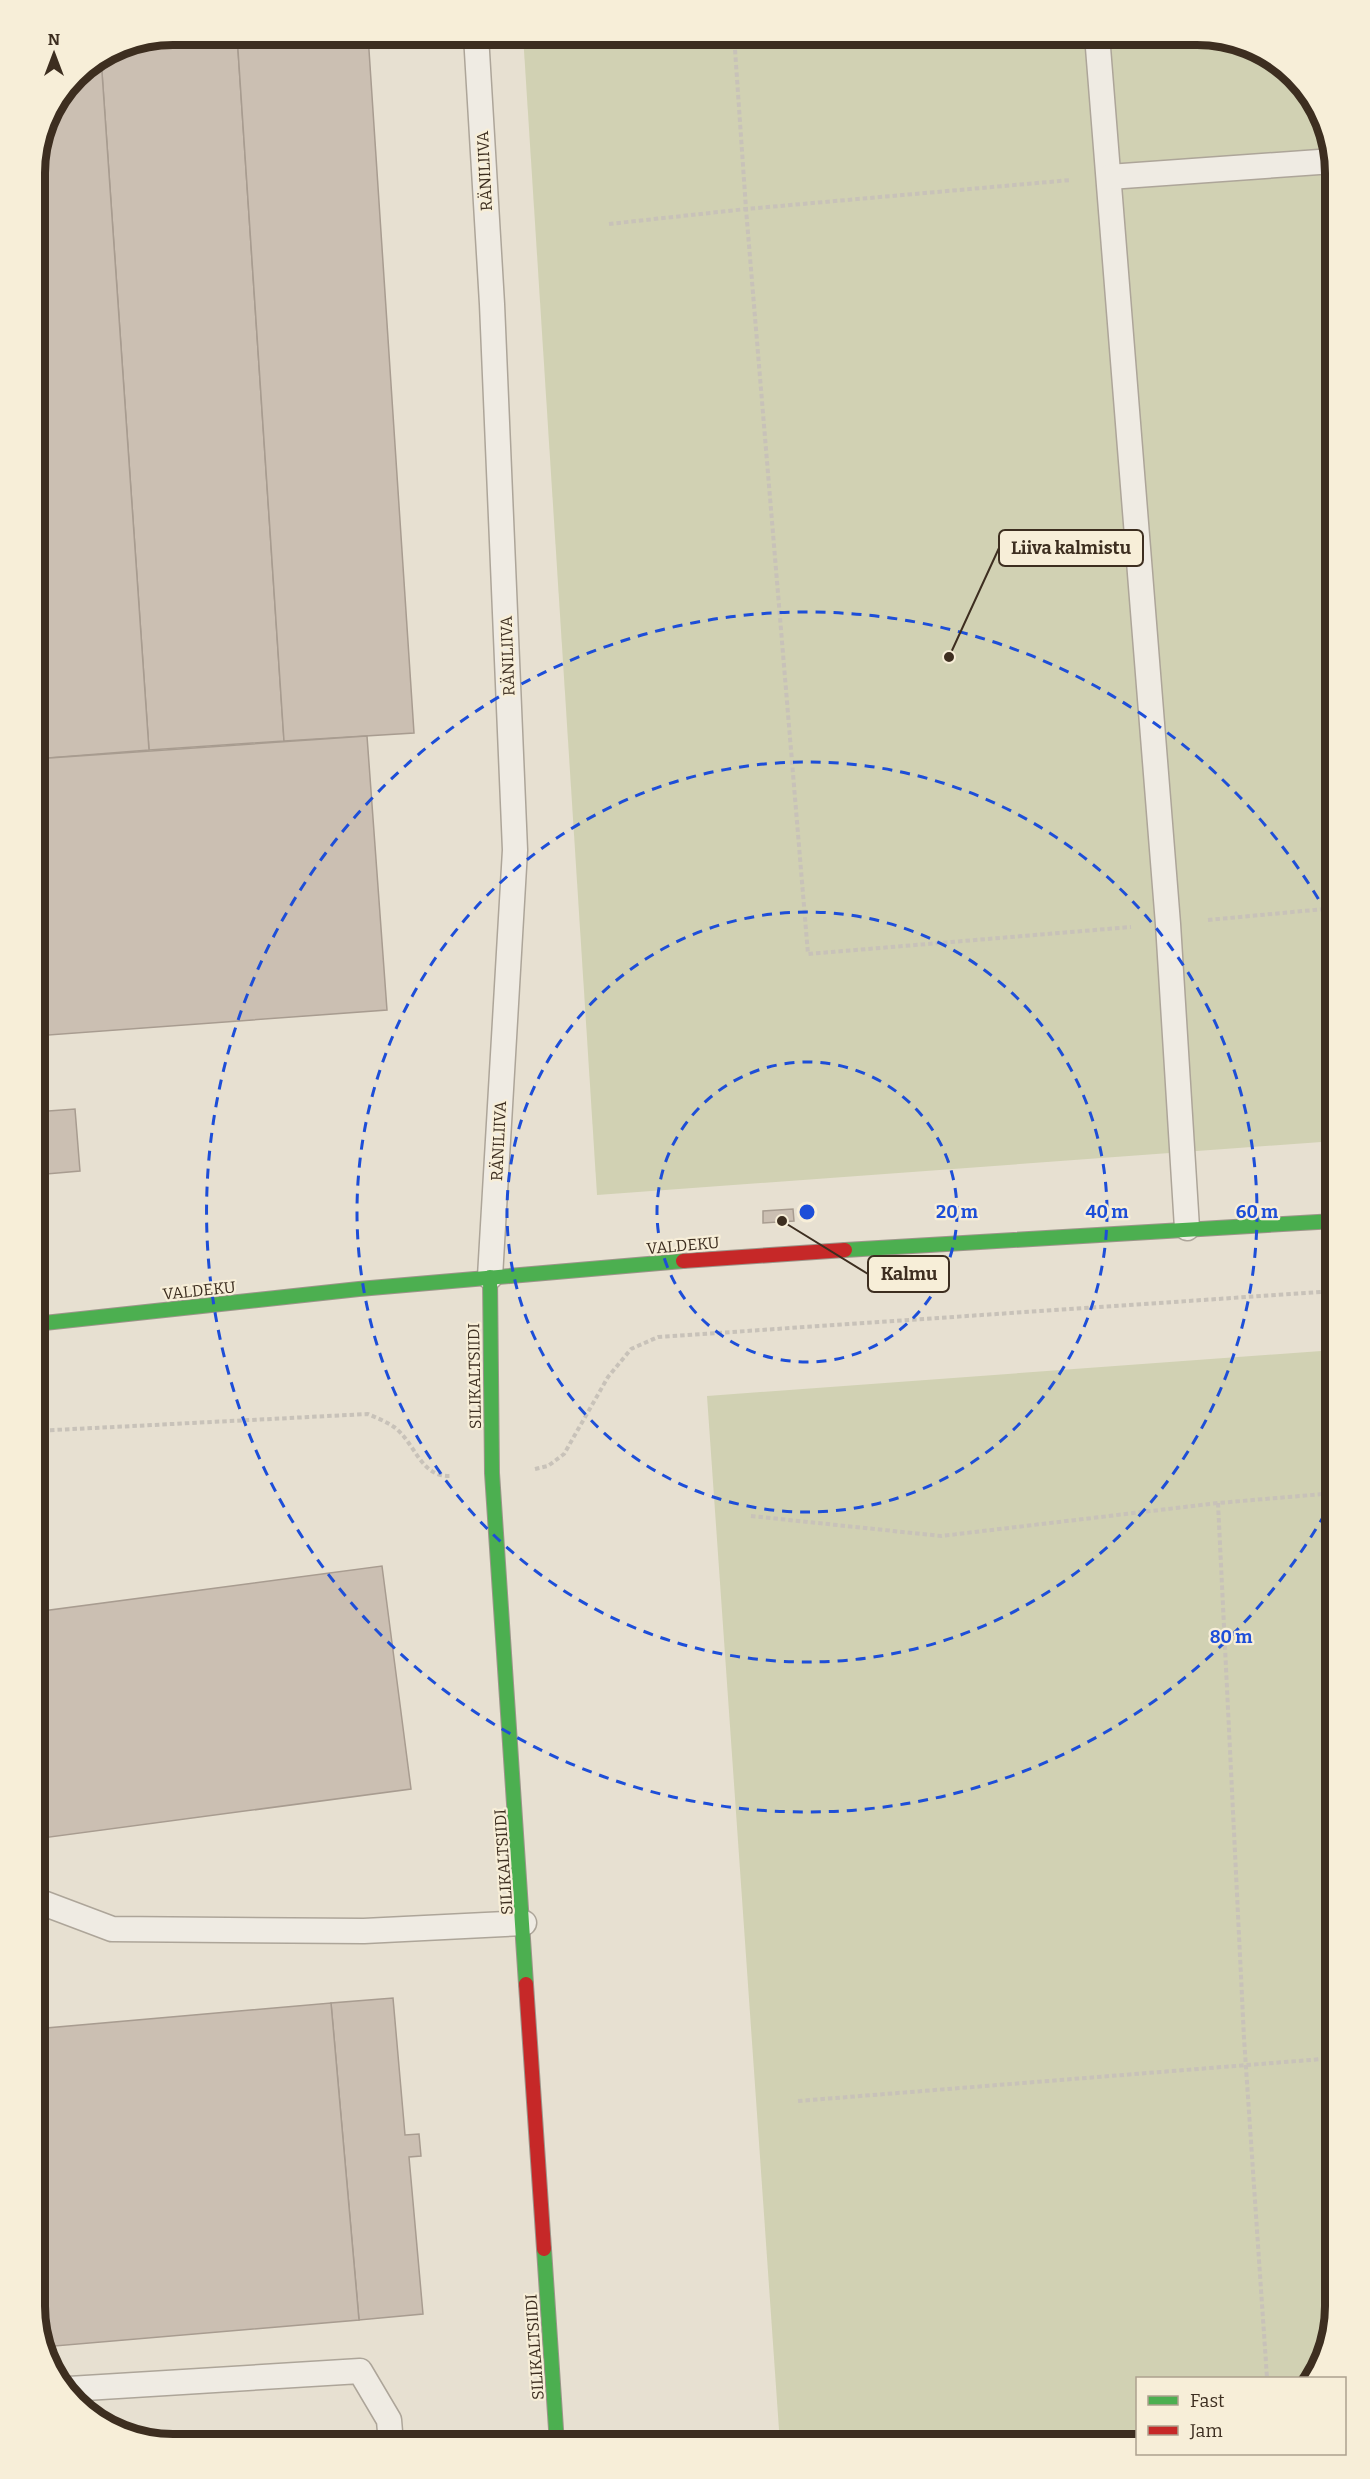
<svg xmlns="http://www.w3.org/2000/svg" width="1370" height="2479" viewBox="0 0 1370 2479" font-family="Bitter,serif">
  <rect width="100%" height="100%" fill="#e7e0d1"/>
  <g fill="#d1d1b3">
    <path d="M523,35H1206L1281,63L1325,120L1335,173V1141L597,1195Z"/>
    <path d="M1335,1350V2306L1314,2378H1138L1137,2444H780L707,1396Z"/>
  </g>
  <g fill="#cbbfb2" stroke="#a89c90" stroke-width="1.5">
    <path d="M173,34L237,35L284,741L149,750L101,58L120,45Z"/>
    <path d="M237,35H368L414,733L284,741Z"/>
    <path d="M101,58L149,750L35,759V164L45,120L75,75Z"/>
    <path d="M367,736L387,1010L35,1036V759Z"/>
    <path d="M75,1109L80,1171L35,1175V1112Z"/>
    <path d="M793,1209L794,1221L763,1223V1211Z"/>
    <path d="M382,1566L411,1789L35,1839V1612Z"/>
    <path d="M393,1998L405,2135L419,2134L421,2156L409,2157L423,2314L359,2320L331,2003Z"/>
    <path d="M331,2003L359,2320L43,2347L34,2306L35,2029Z"/>
    <path d="M348,2435L349,2444H224Z"/>
  </g>
  <g fill="none" stroke-linecap="round" stroke-linejoin="round">
    <g stroke="#ada599" stroke-width="27">
      <g id="lane">
        <path d="M476,35L492,304L515,850L490,1277"/>
        <path d="M1097,35L1168,924L1187,1228"/>
        <path d="M1109,177L1333,161"/>
        <path d="M35,1900L112,1929L364,1931L524,1923"/>
        <path d="M69,2389L360,2371L389,2420L391,2444"/>
      </g>
    </g>
    <g stroke="#9c958a" stroke-width="16">
      <g id="fast">
        <path d="M845,1250L1335,1221"/>
        <path d="M490,1277L492,1473L526,1984"/>
        <path d="M35,1324L359,1289L683,1261"/>
        <path d="M544,2249L557,2444"/>
      </g>
    </g>
    <g stroke="#9c958a" stroke-width="16">
      <g id="jam">
        <path d="M683,1261L845,1250"/>
        <path d="M526,1984L544,2249"/>
      </g>
    </g>
    <g stroke="#c8c2b9" stroke-width="4" stroke-dasharray="4.5 3" stroke-linecap="butt">
      <path d="M734,35L746,209L808,954L1131,927"/>
      <path d="M609,224L746,209L1071,180"/>
      <path d="M1208,920L1335,908"/>
      <path d="M35,1431L368,1414C377,1418 387,1422 394,1427C415,1442 420,1477 450,1476"/>
      <path d="M535,1469L548,1466L564,1454L608,1377L631,1349L658,1337L1335,1291"/>
      <path d="M1218,1503L1244,2038L1267,2378"/>
      <path d="M751,1516L941,1536L1218,1503L1335,1493"/>
      <path d="M798,2101L1335,2058"/>
    </g>
    <use href="#lane" stroke="#efebe3" stroke-width="24"/>
    <use href="#fast" stroke="#4caf50" stroke-width="14"/>
    <use href="#jam" stroke="#c62828" stroke-width="14"/>
  </g>
  <g fill="none" stroke="#1d4ed8" stroke-width="3" stroke-dasharray="10 8">
    <circle cx="807" cy="1212" r="150"/>
    <circle cx="807" cy="1212" r="300"/>
    <circle cx="807" cy="1212" r="450"/>
    <path d="M1334 1498A600 600 0 1 1 1334 926"/>
  </g>
  <g text-anchor="middle" stroke-width="4.5" stroke-linejoin="round" paint-order="stroke">
    <g font-size="16" fill="#3d2e20" stroke="#f7eed8">
      <text transform="translate(484 171) rotate(-93)" y="6">RÄNILIIVA</text>
      <text transform="translate(507 656) rotate(-92)" y="6">RÄNILIIVA</text>
      <text transform="translate(498 1141) rotate(-87)" y="6">RÄNILIIVA</text>
      <text transform="translate(683 1245) rotate(-5)" y="6">VALDEKU</text>
      <text transform="translate(199 1290) rotate(-6)" y="6">VALDEKU</text>
      <text transform="translate(474 1376) rotate(-91)" y="6">SILIKALTSIIDI</text>
      <text transform="translate(503 1862) rotate(-94)" y="6">SILIKALTSIIDI</text>
      <text transform="translate(534 2347) rotate(-94)" y="6">SILIKALTSIIDI</text>
    </g>
  </g>
  <path d="M0 0H1370V2479H0ZM173 45H1197A128 128 0 0 1 1325 173V2306A128 128 0 0 1 1197 2434H173A128 128 0 0 1 45 2306V173A128 128 0 0 1 173 45Z" fill="#f7eed8" fill-rule="evenodd"/>
  <path fill="none" stroke="#3d2e20" stroke-width="8" d="M173 45H1197A128 128 0 0 1 1325 173V2306A128 128 0 0 1 1197 2434H173A128 128 0 0 1 45 2306V173A128 128 0 0 1 173 45Z"/>
  <circle cx="807" cy="1212" r="9" fill="#1d4ed8" stroke="#f7eed8" stroke-width="3"/>
  <g font-size="18" text-anchor="middle" font-weight="bold" fill="#1d4ed8" stroke="#f7eed8" stroke-width="4.5" stroke-linejoin="round" paint-order="stroke">
    <text x="957" y="1218">20 m</text>
    <text x="1107" y="1218">40 m</text>
    <text x="1257" y="1218">60 m</text>
    <text x="1231" y="1643">80 m</text>
  </g>
  <path fill="none" stroke="#3d2e20" stroke-width="2" d="M949 657L999 548M782 1221L868 1274"/>
  <g fill="#3d2e20" stroke="#f7eed8" stroke-width="2">
    <circle cx="949" cy="657" r="6"/>
    <circle cx="782" cy="1221" r="6"/>
  </g>
  <g fill="#f7eed8" stroke="#3d2e20" stroke-width="2">
    <rect x="999" y="530" width="144" height="36" rx="6"/>
    <rect x="868" y="1256" width="81" height="36" rx="6"/>
  </g>
  <g font-size="18" text-anchor="middle" font-weight="bold" fill="#3d2e20">
    <text x="1071" y="554">Liiva kalmistu</text>
    <text x="909" y="1280">Kalmu</text>
  </g>
  <rect x="1136" y="2377" width="210" height="78" fill="#f7eed8" stroke="#ada18e" stroke-width="1.5"/>
  <rect x="1148" y="2396" width="30" height="9" fill="#4caf50" stroke="#ada18e" stroke-width="1.5"/>
  <text x="1190" y="2407" font-size="18" fill="#3d2e20">Fast</text>
  <rect x="1148" y="2426" width="30" height="9" fill="#c62828" stroke="#ada18e" stroke-width="1.5"/>
  <text x="1190" y="2437" font-size="18" fill="#3d2e20">Jam</text>
  <g transform="translate(54 54)" stroke="#f7eed8" stroke-width="4.5" paint-order="stroke">
  <path d="M0-4.5L10 22L0 15L-10 22Z" fill="#3d2e20"/>
  <text y="-9" font-size="16" font-weight="bold" text-anchor="middle" fill="#3d2e20">N</text>
  </g>
</svg>
